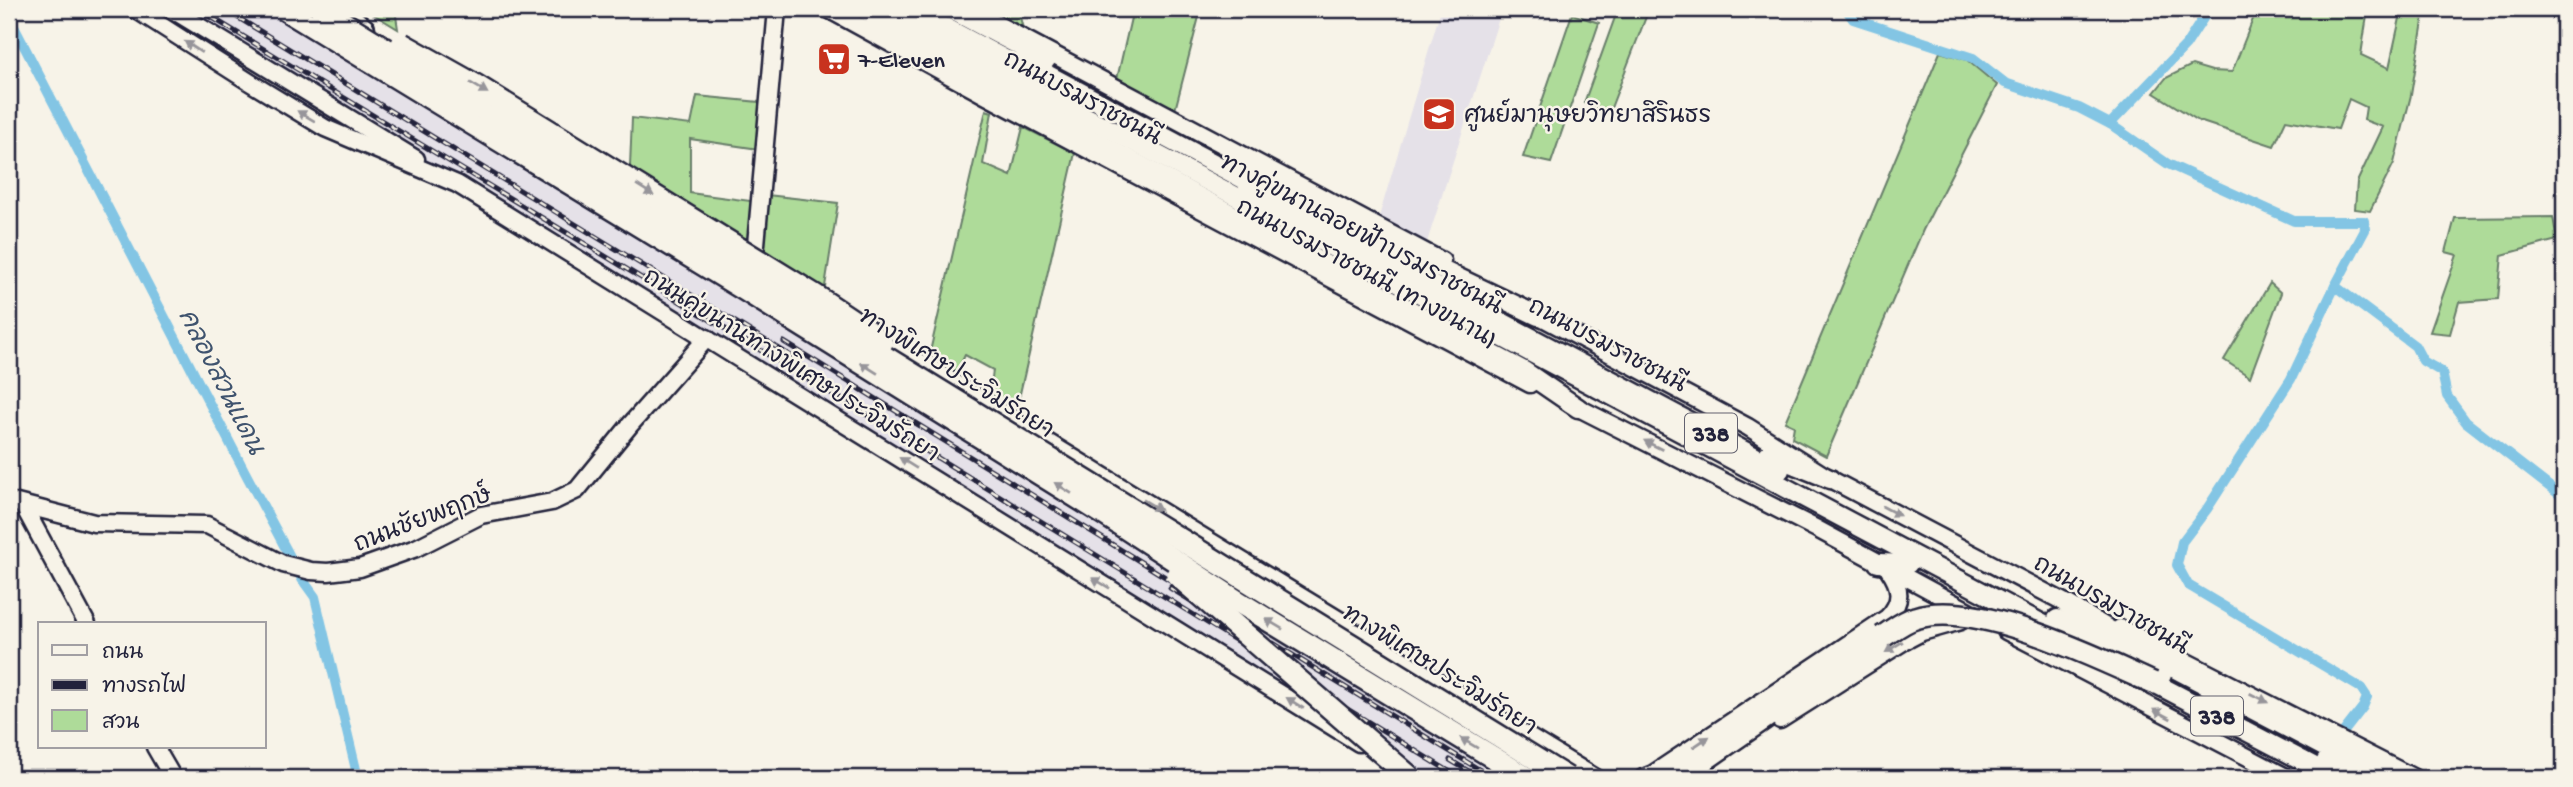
<svg xmlns="http://www.w3.org/2000/svg" width="2573" height="787" viewBox="0 0 2573 787" font-family="'Gochi Hand','Playpen Sans Thai',sans-serif">
  <rect width="100%" height="100%" fill="#f7f3e8"/>
  <filter id="ink" filterUnits="userSpaceOnUse"><feTurbulence type="fractalNoise" baseFrequency=".0143" numOctaves="2"/><feDisplacementMap in="SourceGraphic" scale="14" xChannelSelector="R" yChannelSelector="G"/><feConvolveMatrix kernelMatrix="1 2 1 2 8 2 1 2 1" color-interpolation-filters="sRGB"/></filter>
  <g filter="url(#ink)">
    <g fill="#e5e1e8">
      <path d="M172,9H294L773,297L1550,778H1428L660,304Z"/>
      <path d="M1441,9H1502L1427,242L1378,220Z"/>
    </g>
    <g fill="#aedb99" stroke="#687e6a" stroke-width="2">
      <path d="M365,9H395L398,29Z"/>
      <path d="M987,9H1018L1023,29Z"/>
      <path d="M1133,9H1201L1175,110L1117,79Z"/>
      <path d="M1618,9H1649L1609,113L1584,103Z"/>
      <path d="M2257,9H2368L2361,55L2389,68L2402,9H2425L2411,95L2394,163L2370,211L2355,209L2357,182L2383,127L2364,120L2366,107L2349,99L2338,129L2286,120L2274,146L2199,121L2154,93L2166,78L2192,65L2212,71L2232,72Z"/>
      <path d="M1572,14L1599,23L1551,163L1523,157Z"/>
      <path d="M1940,52L1967,60L1997,85L1923,230L1826,456L1792,438L1794,426L1785,422Z"/>
      <path d="M697,96L759,102V149L690,139V193L751,201L747,260L629,190L632,118L691,125Z"/>
      <path d="M986,110L992,112L983,164L1011,176L1023,127L1075,153L1016,411L990,393L993,370L965,355L957,372L929,356Z"/>
      <path d="M767,195L838,203L824,293L762,253Z"/>
      <path d="M2553,217L2557,240L2502,255L2498,299L2459,302L2450,334L2430,332L2457,255L2446,252L2455,218Z"/>
      <path d="M2270,283L2281,293L2250,377L2224,360Z"/>
    </g>
    <g fill="none" stroke-linecap="round" stroke-linejoin="round">
      <g stroke="#83c5e4" stroke-width="10">
        <path d="M1846,9L1853,19L1973,58L2005,83L2079,108L2110,124"/>
        <path d="M2209,9L2186,45L2110,124L2168,164L2294,221H2364L2365,230L2335,286L2291,379L2207,509L2182,542L2177,565L2188,585L2361,688L2367,697L2363,707L2335,743"/>
        <path d="M9,17L247,476L302,579L315,597L358,778"/>
        <path d="M2335,286L2415,346L2423,361L2442,372L2447,396L2466,422L2564,498"/>
      </g>
      <g stroke="#22223b" stroke-width="21">
        <g id="secondary">
          <path d="M135,9L251,83L325,128L457,184L1359,743"/>
          <path d="M171,9L416,159"/>
          <path d="M344,9L366,28"/>
          <path d="M828,9L985,95L1530,384"/>
          <path d="M968,9L1442,261"/>
          <path d="M754,267L777,9"/>
          <path d="M1528,310L1748,427L1830,479L2077,609"/>
          <path d="M873,342L928,366L1031,432L1346,624"/>
          <path d="M1569,403L1817,529L1974,614"/>
          <path d="M9,501L94,523L207,525L283,564L311,571L328,572L360,568L416,548L481,515L552,502L577,490L630,425L707,338"/>
          <path d="M24,507L87,624"/>
          <path d="M2120,628L2414,778"/>
          <path d="M2006,631L2288,778"/>
          <path d="M1368,639L1596,778"/>
          <path d="M1780,720L1903,642L1922,632L1961,621"/>
          <path d="M155,747L173,778"/>
          <path d="M1643,778L1653,774L1887,618C1903,602 1901,587 1889,570"/>
        </g>
      </g>
      <g stroke="#22223b" stroke-width="23">
        <g id="primary">
          <path d="M864,9L918,46L1524,371L1578,408"/>
          <path d="M883,9L2067,637"/>
          <path d="M911,9L1031,73"/>
          <path d="M950,9L1046,60"/>
          <path d="M1022,61L1260,188"/>
          <path d="M1250,169L1415,257L1538,316"/>
          <path d="M1248,187L1780,470"/>
          <path d="M1768,454L1830,479"/>
          <path d="M1878,563L1908,564"/>
          <path d="M2066,604L2164,663L2383,778"/>
          <path d="M2057,619L2162,675"/>
          <path d="M2141,676L2336,778"/>
          <path d="M2326,761L2359,778"/>
        </g>
      </g>
      <g stroke="#22223b" stroke-width="26">
        <g id="highway">
          <path d="M1329,624L1376,644"/>
          <path d="M1678,778L1882,637"/>
        </g>
      </g>
      <use href="#secondary" stroke="#f7f3e8" stroke-width="16"/>
      <use href="#primary" stroke="#f7f3e8" stroke-width="18"/>
      <use href="#highway" stroke="#f7f3e8" stroke-width="21"/>
      <g stroke="#22223b" stroke-width="5">
        <g id="rail">
          <path d="M198,9L920,447L1460,778"/>
          <path d="M224,9L791,356"/>
          <path d="M784,342L1183,588"/>
          <path d="M1170,588L1278,654"/>
          <path d="M1273,643L1493,778"/>
          <path d="M1450,760L1480,778"/>
        </g>
      </g>
      <use href="#rail" stroke="#f7f3e8" stroke-width="2.5" stroke-dasharray="8" stroke-linecap="butt"/>
      <g stroke="#22223b" stroke-width="26" stroke-linecap="butt">
        <g id="highway-bridge">
          <path d="M284,9L745,290L1104,514L1237,601L1527,778"/>
          <path d="M321,9L1567,778"/>
          <path d="M402,44L475,85L816,296L861,326L882,343"/>
          <path d="M1177,575L1411,778"/>
          <path d="M1882,637C1893,630 1904,621 1915,618C1976,598 2097,658 2153,683"/>
        </g>
      </g>
      <use href="#highway-bridge" stroke="#f7f3e8" stroke-width="21"/>
    </g>
    <defs><path id="oneway-solid" d="M-6-.8H1V-3.2L6.5 0L1 3.2V.8H-6Z" transform="scale(1.75)"/></defs>
    <g fill="#97959a">
      <use href="#oneway-solid" transform="translate(193 47) rotate(-147)"/>
      <use href="#oneway-solid" transform="translate(479 88) rotate(31)"/>
      <use href="#oneway-solid" transform="translate(306 116) rotate(-149)"/>
      <use href="#oneway-solid" transform="translate(645 190) rotate(32)"/>
      <use href="#oneway-solid" transform="translate(869 368) rotate(-148)"/>
      <use href="#oneway-solid" transform="translate(1653 445) rotate(-153)"/>
      <use href="#oneway-solid" transform="translate(908 463) rotate(-148)"/>
      <use href="#oneway-solid" transform="translate(1063 488) rotate(-148)"/>
      <use href="#oneway-solid" transform="translate(1152 505) rotate(31)"/>
      <use href="#oneway-solid" transform="translate(1891 511) rotate(28)"/>
      <use href="#oneway-solid" transform="translate(1101 583) rotate(-149)"/>
      <use href="#oneway-solid" transform="translate(1274 624) rotate(-149)"/>
      <use href="#oneway-solid" transform="translate(1894 647) rotate(148)"/>
      <use href="#oneway-solid" transform="translate(2259 698) rotate(27)"/>
      <use href="#oneway-solid" transform="translate(1295 703) rotate(-148)"/>
      <use href="#oneway-solid" transform="translate(2162 714) rotate(-152)"/>
      <use href="#oneway-solid" transform="translate(1701 742) rotate(-34)"/>
      <use href="#oneway-solid" transform="translate(1469 743) rotate(-149)"/>
    </g>
  </g>
  <defs>
    <g id="supermarket-square" transform="scale(1.75)"><rect x="-9" y="-9" width="18" height="18" rx="4" fill="#c8321e" stroke="#f7f3e8"/><path d="M-6-5.5h2.5l.6 2H6L4.5 2H-2.5L-4.4-4H-6ZM-1.5 3.2a1.3 1.3 0 1 0 .1 0ZM3 3.2a1.3 1.3 0 1 0 .1 0Z" fill="#fff"/></g>
    <g id="university-square" transform="scale(1.75)"><rect x="-9" y="-9" width="18" height="18" rx="4" fill="#c8321e" stroke="#f7f3e8"/><path d="M0-5L7-2L0 1L-7-2ZM-4 1L0 2.5L4 1V4Q0 6-4 4Z" fill="#fff"/></g>
  </defs>
  <g fill-rule="evenodd">
    <use href="#supermarket-square" x="834" y="59"/>
    <use href="#university-square" x="1439" y="114"/>
  </g>
  <g text-anchor="middle" stroke-width="5" stroke-linejoin="round" paint-order="stroke">
    <g fill="#f7f3e8" stroke="#62616f" stroke-width="2">
      <rect x="1685" y="413.5" width="52" height="39" rx="5"/>
      <rect x="2191" y="696.5" width="52" height="39" rx="5"/>
    </g>
    <g font-size="23" font-weight="bold" fill="#22223b">
      <text x="1711" y="441">338</text>
      <text x="2217" y="724">338</text>
    </g>
    <g font-size="24" fill="#22223b" stroke="#f7f3e8" text-anchor="start">
      <text x="858" y="67">7-Eleven</text>
      <text x="1464" y="122">ศูนย์มานุษยวิทยาสิรินธร</text>
    </g>
    <g font-size="24" fill="#22223b" stroke="#f7f3e8">
      <text transform="translate(1083 97) rotate(28)" y="8">ถนนบรมราชชนนี</text>
      <text transform="translate(1362 233) rotate(28)" y="8">ทางคู่ขนานลอยฟ้าบรมราชชนนี</text>
      <text transform="translate(1367 272) rotate(28)" y="8">ถนนบรมราชชนนี (ทางขนาน)</text>
      <text transform="translate(1608 344) rotate(28)" y="8">ถนนบรมราชชนนี</text>
      <text transform="translate(792 364) rotate(32)" y="8">ถนนคู่ขนานทางพิเศษประจิมรัถยา</text>
      <text transform="translate(957 372) rotate(32)" y="8">ทางพิเศษประจิมรัถยา</text>
      <text transform="translate(422 518) rotate(-21)" y="8">ถนนชัยพฤกษ์</text>
      <text transform="translate(2112 604) rotate(30)" y="8">ถนนบรมราชชนนี</text>
      <text transform="translate(1440 669) rotate(32)" y="8">ทางพิเศษประจิมรัถยา</text>
    </g>
    <g font-size="26" font-style="italic" fill="#3f536e" stroke="#f7f3e8">
      <text transform="translate(223 381) rotate(63)" y="9">คลองสวนแดน</text>
    </g>
  </g>
  <rect width="2573" height="787" fill="none" stroke="#f7f3e8" stroke-width="35"/>
  <rect x="18" y="18" width="2538" height="752" fill="none" stroke="#22223b" stroke-width="2.5" filter="url(#ink)"/>
  <rect x="38" y="622" width="228" height="126" fill="#f7f3e8" stroke="#a29fa3" stroke-width="2"/>
  <rect x="52" y="645" width="35" height="10" fill="#f7f3e8" stroke="#a29fa3" stroke-width="2"/>
  <text x="102" y="658" font-size="21" fill="#22223b">ถนน</text>
  <rect x="52" y="680" width="35" height="10" fill="#22223b" stroke="#a29fa3" stroke-width="2"/>
  <text x="102" y="692" font-size="21" fill="#22223b">ทางรถไฟ</text>
  <rect x="52" y="710" width="35" height="21" fill="#aedb99" stroke="#a29fa3" stroke-width="2"/>
  <text x="102" y="728" font-size="21" fill="#22223b">สวน</text>
</svg>
